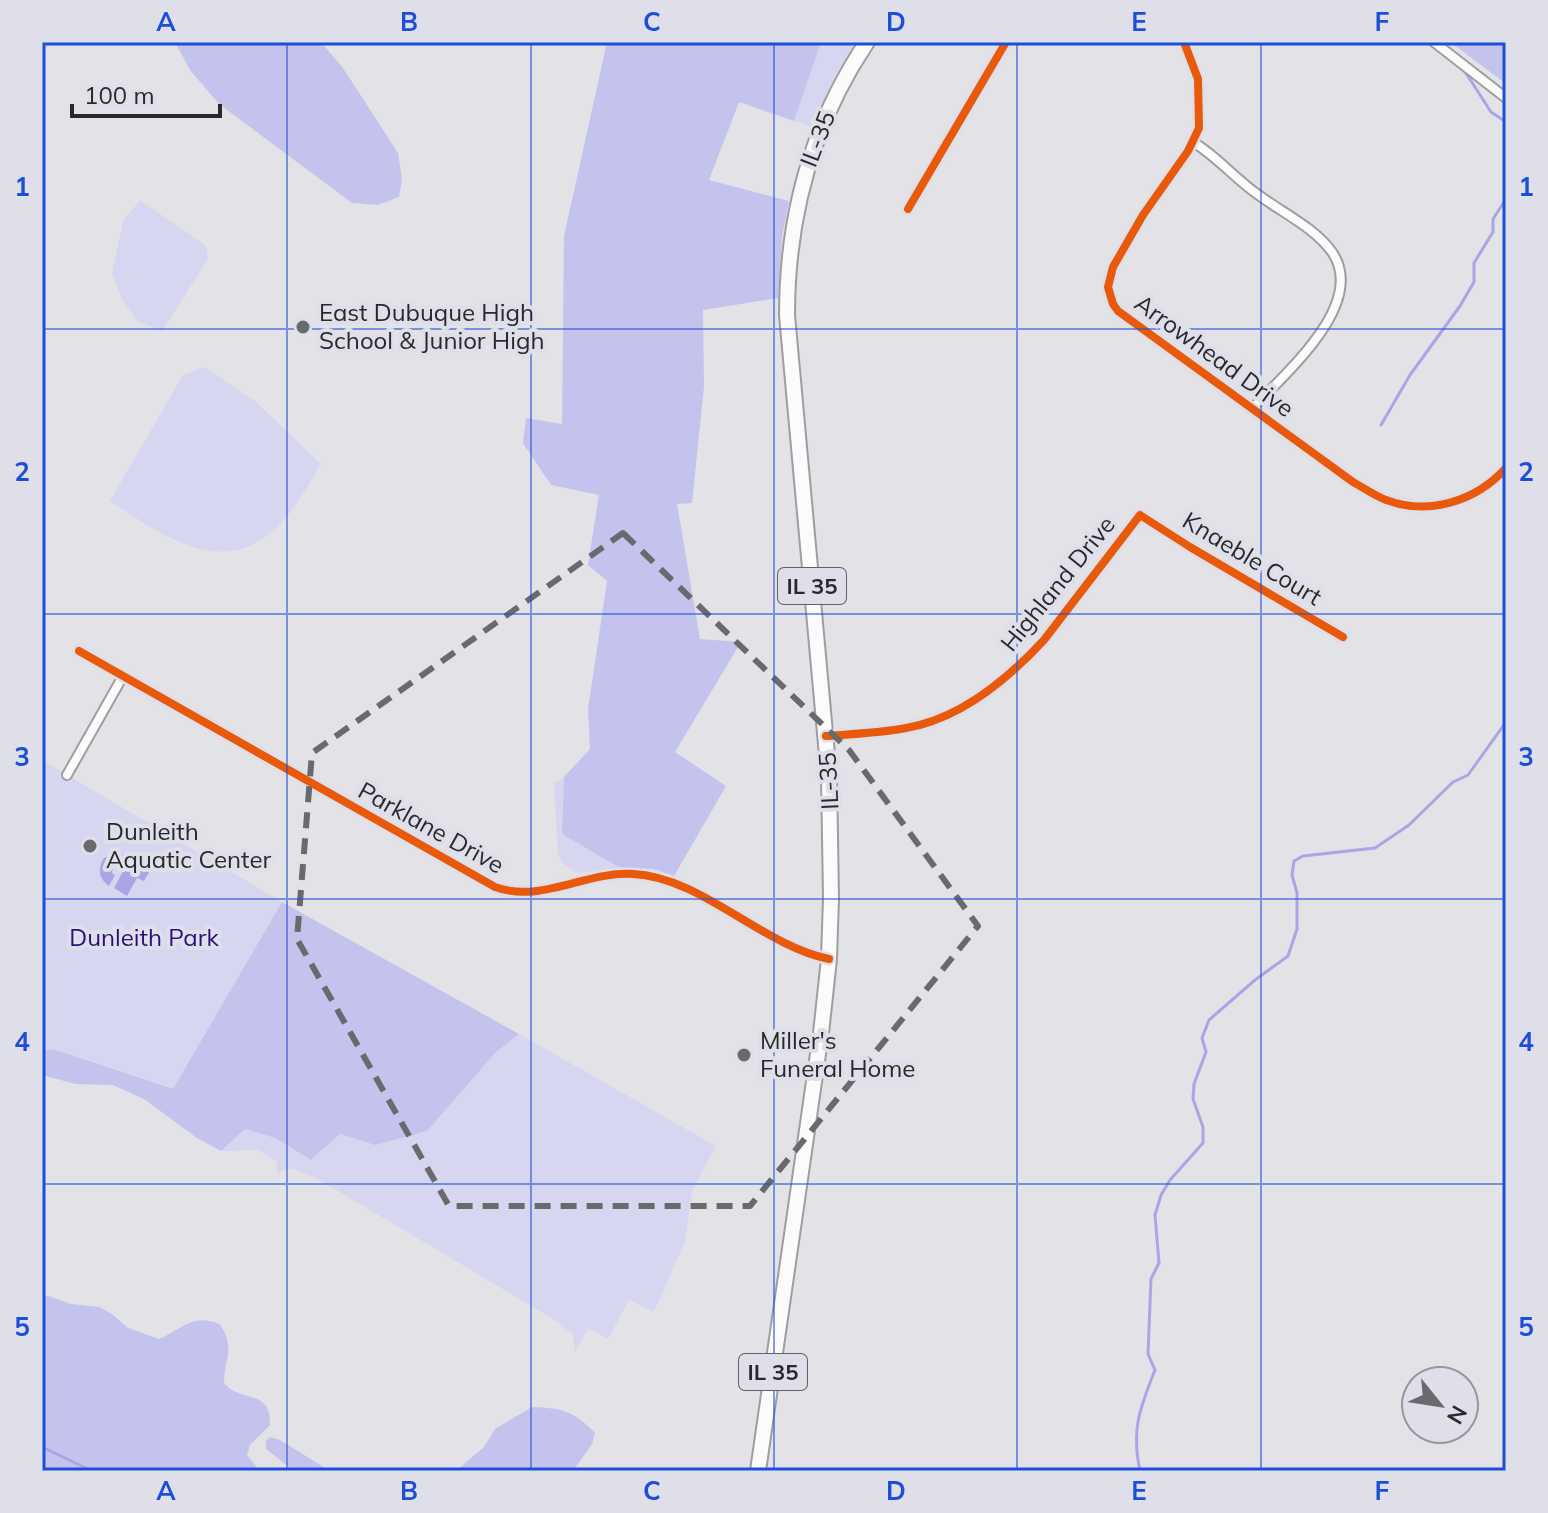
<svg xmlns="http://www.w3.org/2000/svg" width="1548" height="1513" viewBox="0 0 1548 1513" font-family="Mulish,sans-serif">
  <rect width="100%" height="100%" fill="#e2e2e7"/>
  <g fill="#d7d6f1">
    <path d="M821,42H856L835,76L812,127L794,121Z"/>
    <path d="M140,200L206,246L208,259L162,331L138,321L122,299L112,273L123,222Z"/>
    <path d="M205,367L255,401L321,464C312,478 304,494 294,507C236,587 173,543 110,501L183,375Z"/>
    <path d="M42,760L282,902L173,1090L53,1049L42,1051Z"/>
    <path d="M564,777L562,834L620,868L577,873L561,862L558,853L554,784Z"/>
    <path d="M519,1034L716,1146L692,1191L685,1241L654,1312L629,1300L608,1339L588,1328L575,1352L573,1335L558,1322L318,1179L291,1168L277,1173V1162C254,1143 248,1152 221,1151L245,1129L275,1138L311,1160L340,1134L375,1145Z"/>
  </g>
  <g fill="#c4c3ed">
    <path d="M175,42H321L343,68L398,153L402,179L399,197L378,205L352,203L219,104L190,70Z"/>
    <path d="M607,42H821L794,121L739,102L709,180L789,201L782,237L778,298L703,310L704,386L692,503L677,504L700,639L741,642L675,752L726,786L674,876L654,869L620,868L562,834L564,777L590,749L588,709L607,581L588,565L599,495L551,485L523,443L526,418L562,424L564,236Z"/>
    <path d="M1450,42H1506V84L1501,80Z"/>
    <path d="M282,902L519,1034L495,1053L427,1131L375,1145L340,1134L311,1160L275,1138L245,1129L221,1151L197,1138L144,1099L113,1085L76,1084L42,1075V1051L53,1049L173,1089Z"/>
    <path d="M42,1294L71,1304L99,1307L112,1314L128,1328L159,1339C184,1328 192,1313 220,1324C236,1350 224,1357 224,1383C242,1404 271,1388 270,1425L250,1445L247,1455L260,1471H42Z"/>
    <path d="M532,1407C562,1408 574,1411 595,1433L592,1444L573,1471H456L484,1447L495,1429Z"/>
    <path d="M270,1437L280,1440L330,1471H294L266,1449V1441Z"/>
  </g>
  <path fill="#aaa6e6" d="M118,853L152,867L144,881L137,878L127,896L114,888L125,868L119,865L113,866L112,873L115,875L109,886C99,879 97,869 104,858Z"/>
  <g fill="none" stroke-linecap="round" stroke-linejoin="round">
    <g stroke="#aaa6e6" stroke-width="3">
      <path d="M1464,70L1491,112L1506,122"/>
      <path d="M1381,425L1410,375L1460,306L1474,282V263L1493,232V219L1506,199"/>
      <path d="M42,1447L92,1471"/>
      <path d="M1140,1471C1131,1429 1140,1408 1155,1370L1148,1354L1151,1279L1159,1263L1155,1215L1161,1195L1170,1180L1203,1143V1127L1193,1099L1194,1084L1206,1052L1202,1038L1209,1020L1255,980L1288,956L1297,929V893L1292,875L1294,861L1303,856L1375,848L1409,825L1453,782L1468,775L1506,722"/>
    </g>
    <g stroke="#9e9ea2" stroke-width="12">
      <g id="minor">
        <path d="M1184,42L1198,79L1199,128L1188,151L1143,215L1113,267L1108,287L1113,304L1118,311L1353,482C1364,488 1375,496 1386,500C1429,516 1476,501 1506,468"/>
        <path d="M1434,42L1506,98"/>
        <path d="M1193,142C1218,157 1236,180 1260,196C1283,213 1315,228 1332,252C1368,304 1284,374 1252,409"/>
        <path d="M908,209L1006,42"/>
        <path d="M79,651L495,887C542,904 585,871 633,874C701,877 761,945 829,959"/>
        <path d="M826,736C853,734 880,733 906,728C960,719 1008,679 1044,640L1140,515L1190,547L1343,637"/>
        <path d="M67,775L123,676"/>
      </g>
    </g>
    <g stroke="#9e9ea2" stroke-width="18">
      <path id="primary" d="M758,1471L821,1033L829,959L831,898L829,777L787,315C787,217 812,124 867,42"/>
    </g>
    <use href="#minor" stroke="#fbfbfb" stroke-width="8"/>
    <use href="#primary" stroke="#fbfbfb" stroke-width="14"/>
    <g stroke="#dfdfea" stroke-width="13">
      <g id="cycleway">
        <path d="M1184,42L1198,79L1199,128L1188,151L1143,215L1113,267L1108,287L1113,304L1118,311L1353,482C1364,488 1375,496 1386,500C1429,516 1476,501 1506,468"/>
        <path d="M908,209L1006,42"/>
        <path d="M79,651L495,887C542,904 585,871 633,874C701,877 761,945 829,959"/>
        <path d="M826,736C853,734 880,733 906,728C960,719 1008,679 1044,640L1140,515L1190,547L1343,637"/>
      </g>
    </g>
    <use href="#cycleway" stroke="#e8590c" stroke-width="8"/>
  </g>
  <path fill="none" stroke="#6a6a6e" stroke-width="6" stroke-dasharray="16 10" stroke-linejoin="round" d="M623,533L849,750L978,926L750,1206H449L297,939L312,753Z"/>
  <path fill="none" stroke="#1d4ed8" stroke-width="2" stroke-opacity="0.55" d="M287,42V1471M531,42V1471M774,42V1471M1017,42V1471M1261,42V1471M42,329H1506M42,614H1506M42,899H1506M42,1184H1506"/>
  <g fill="#6a6a6e" stroke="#dfdfea" stroke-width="3">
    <circle cx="303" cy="327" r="8"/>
    <circle cx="90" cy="846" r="8"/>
    <circle cx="744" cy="1055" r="8"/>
  </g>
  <g text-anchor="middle" stroke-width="8" stroke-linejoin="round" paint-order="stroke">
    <g fill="#dfdfea" stroke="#606066" stroke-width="2">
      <rect x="778" y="568" width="68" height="36" rx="6"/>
      <rect x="739" y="1354" width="68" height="36" rx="6"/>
    </g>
    <g font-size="22" font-weight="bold" fill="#29292d">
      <text x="812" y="594">IL 35</text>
      <text x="773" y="1380">IL 35</text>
    </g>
    <g font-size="24" fill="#29292d" stroke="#dfdfea">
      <text transform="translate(818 139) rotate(-69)" y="8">IL-35</text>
      <text transform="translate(1214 356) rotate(36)" y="8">Arrowhead Drive</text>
      <text transform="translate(1252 559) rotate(31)" y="8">Knaeble Court</text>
      <text transform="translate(1058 584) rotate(-51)" y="8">Highland Drive</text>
      <text transform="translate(829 781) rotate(-93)" y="8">IL-35</text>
      <text transform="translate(431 828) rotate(29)" y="8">Parklane Drive</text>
    </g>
    <g font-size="24" fill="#29292d" stroke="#dfdfea" text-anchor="start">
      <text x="319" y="321">East Dubuque High<tspan x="319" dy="28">School &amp; Junior High</tspan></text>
      <text x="106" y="840">Dunleith<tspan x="106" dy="28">Aquatic Center</tspan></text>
      <text x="760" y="1049">Miller's<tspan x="760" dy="28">Funeral Home</tspan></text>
    </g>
    <g font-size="24" fill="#2e0f79" stroke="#dfdfea">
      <text x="144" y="946">Dunleith Park</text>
    </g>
  </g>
  <rect width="1548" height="1513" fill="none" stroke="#dfdfea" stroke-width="88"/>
  <g transform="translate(1440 1405) rotate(120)"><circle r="38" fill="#dfdfea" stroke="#96969e" stroke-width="2"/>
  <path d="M0-6L14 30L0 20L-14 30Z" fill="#6a6a6e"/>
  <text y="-12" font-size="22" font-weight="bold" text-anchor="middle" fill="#29292d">N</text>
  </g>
  <path d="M72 104v12h148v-12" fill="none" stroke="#29292d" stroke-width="4"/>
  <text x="84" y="104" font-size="24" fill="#29292d" stroke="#dfdfea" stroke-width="6" paint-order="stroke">100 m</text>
  <rect x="44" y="44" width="1460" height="1425" fill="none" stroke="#1d4ed8" stroke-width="3"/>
  <g font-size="26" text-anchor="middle" font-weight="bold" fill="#1d4ed8">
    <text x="166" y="31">A</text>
    <text x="409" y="31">B</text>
    <text x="652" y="31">C</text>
    <text x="896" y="31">D</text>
    <text x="1139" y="31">E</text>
    <text x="1382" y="31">F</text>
    <text x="22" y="196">1</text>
    <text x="1526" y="196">1</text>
    <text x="22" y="481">2</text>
    <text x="1526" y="481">2</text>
    <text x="22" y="766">3</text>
    <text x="1526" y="766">3</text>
    <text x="22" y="1051">4</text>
    <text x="1526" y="1051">4</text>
    <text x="22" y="1336">5</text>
    <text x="1526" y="1336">5</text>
    <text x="166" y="1500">A</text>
    <text x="409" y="1500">B</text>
    <text x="652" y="1500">C</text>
    <text x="896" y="1500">D</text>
    <text x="1139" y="1500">E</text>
    <text x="1382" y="1500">F</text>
  </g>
</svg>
